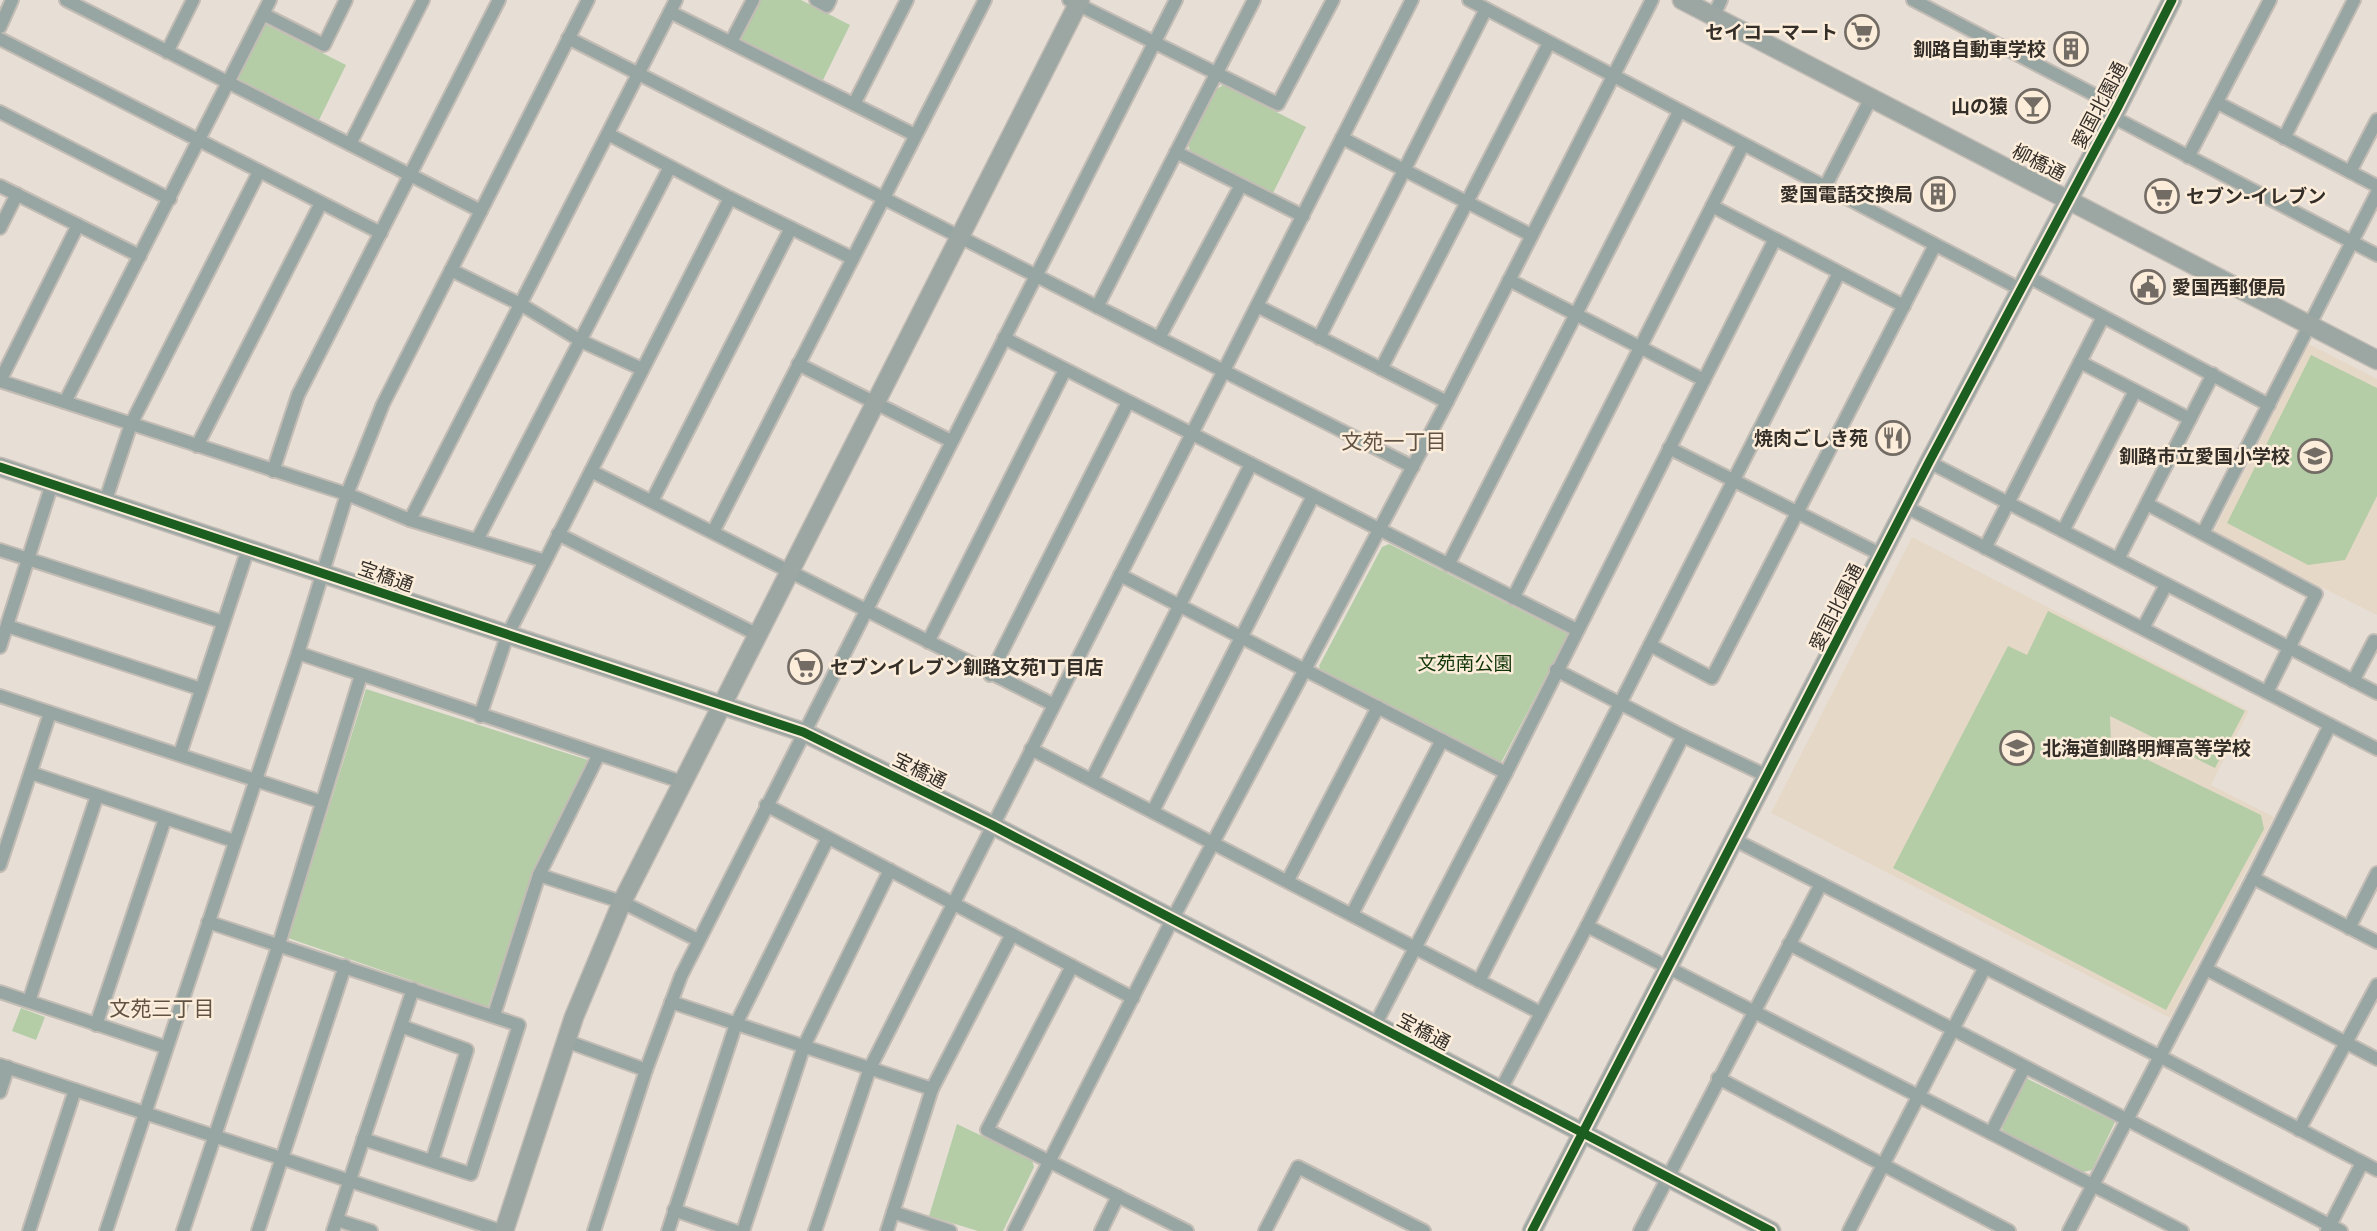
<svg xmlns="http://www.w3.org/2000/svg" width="2377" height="1231" viewBox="0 0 2377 1231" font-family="Montserrat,'Noto Sans JP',sans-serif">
  <rect width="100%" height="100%" fill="#e7dfd6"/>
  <g fill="#e6d8c7">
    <path d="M2309,344L2377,379V615L2213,533Z"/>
    <path d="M1912,537L2249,711L2211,785L2274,817L2170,1018L1771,813Z"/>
  </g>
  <g fill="#b4cda7">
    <path d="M759,0H801L850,25L823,80L740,39Z"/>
    <path d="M265,24L346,65L319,120L238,79Z"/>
    <path d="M1223,85L1306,127L1273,193L1190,151L1188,145L1217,89Z"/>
    <path d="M2311,355L2377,388V496L2345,560L2308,565L2227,523Z"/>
    <path d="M1389,544L1568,634L1502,761L1498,763L1321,672L1319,666L1382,547Z"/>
    <path d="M2048,611L2245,711L2215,768L2110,716L2111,742L2261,815L2264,829L2166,1010L1893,868L2008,646L2027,655Z"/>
    <path d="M366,689L588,760L535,866L488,1007L288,938Z"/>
    <path d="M21,1008L45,1017L36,1040L12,1031Z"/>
    <path d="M2026,1078L2115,1122L2092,1170L2083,1172L2003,1131L2001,1124Z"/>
    <path d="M957,1124L1032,1160L1034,1167L1003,1231H978L929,1216Z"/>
  </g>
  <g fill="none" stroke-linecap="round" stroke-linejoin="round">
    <g stroke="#c2bcb5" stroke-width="16">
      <g id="street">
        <path d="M66,0L481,211"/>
        <path d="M816,0L827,6L830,0"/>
        <path d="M1069,0L1278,104L1333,0"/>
        <path d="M1469,0L2020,289"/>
        <path d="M1913,0L2118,107"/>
        <path d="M670,12L915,135"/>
        <path d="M263,14L324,45L346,0"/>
        <path d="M1713,17L1721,0"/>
        <path d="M0,27L12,0"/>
        <path d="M568,38L1413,467"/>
        <path d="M0,39L381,233"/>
        <path d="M731,42L753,0"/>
        <path d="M167,52L193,0"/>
        <path d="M2218,103L2377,186"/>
        <path d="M854,104L907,0"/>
        <path d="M0,112L170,199"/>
        <path d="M2113,117L2377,255"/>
        <path d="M608,134L730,198L852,258"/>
        <path d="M1342,138L1531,235"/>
        <path d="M2284,138L2354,0"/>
        <path d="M350,144L423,0"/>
        <path d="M1176,152L1303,216"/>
        <path d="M2188,157L2270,0"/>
        <path d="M2350,172L2377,120"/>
        <path d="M0,186L140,256"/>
        <path d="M1825,187L1871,98"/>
        <path d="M1712,206L1904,306"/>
        <path d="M0,228L17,194"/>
        <path d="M451,270L522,305L581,341L642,369"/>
        <path d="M2027,276L2269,405"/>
        <path d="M1509,280L1704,380"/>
        <path d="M1257,306L1447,402"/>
        <path d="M1097,307L1254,0"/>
        <path d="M1004,338L1577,630"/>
        <path d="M1159,338L1241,185"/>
        <path d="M1319,338L1486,9"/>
        <path d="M2080,362L2190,419"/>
        <path d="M798,364L951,441"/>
        <path d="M1381,369L1549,43"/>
        <path d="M0,381L347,494L410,520L545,561"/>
        <path d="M0,381L78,225"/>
        <path d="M65,402L270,0"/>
        <path d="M197,446L321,203"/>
        <path d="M1669,448L1882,555"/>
        <path d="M1929,462L2377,693"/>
        <path d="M273,471L298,395L499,0"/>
        <path d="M591,471L1054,705"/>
        <path d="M652,501L791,228"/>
        <path d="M105,502L131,424L259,172"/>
        <path d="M2147,504L2316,594L2267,692"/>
        <path d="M1906,507L2377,749"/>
        <path d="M410,520L676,0"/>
        <path d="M2063,531L2135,391"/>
        <path d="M713,532L985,0"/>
        <path d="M2203,533L2377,193"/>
        <path d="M558,534L758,635"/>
        <path d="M477,540L670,167"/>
        <path d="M1985,548L2103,317"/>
        <path d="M0,550L223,622"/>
        <path d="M2118,559L2213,374"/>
        <path d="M1448,565L1679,112"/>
        <path d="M1120,575L1506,773"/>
        <path d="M1513,598L1743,145"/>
        <path d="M7,626L201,689"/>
        <path d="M2143,628L2166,585"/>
        <path d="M928,642L1065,370"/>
        <path d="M1650,645L1712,678L1935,245"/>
        <path d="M0,647L52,484"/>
        <path d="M298,653L682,782"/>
        <path d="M1556,670L1683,736L1767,776"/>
        <path d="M990,675L1128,402"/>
        <path d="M2353,681L2374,641L2377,642"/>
        <path d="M0,696L322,802"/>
        <path d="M480,716L507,636L730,198"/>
        <path d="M1031,749L1541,1013"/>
        <path d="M180,754L248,549"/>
        <path d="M31,773L234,841"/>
        <path d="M1092,779L1251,464"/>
        <path d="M766,805L1133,998"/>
        <path d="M1153,811L1313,496"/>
        <path d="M1735,840L2161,1057L2377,1170"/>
        <path d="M0,865L50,713"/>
        <path d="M539,875L622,902L698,940"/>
        <path d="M2253,878L2377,942"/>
        <path d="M1288,880L1378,707"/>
        <path d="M1352,914L1442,740"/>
        <path d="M208,922L519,1025L471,1174L363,1139"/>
        <path d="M1587,926L2182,1231"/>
        <path d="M2349,928L2377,873"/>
        <path d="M1789,944L2341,1231"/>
        <path d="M1072,966L987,1130L1187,1231"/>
        <path d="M2206,969L2377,1059"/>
        <path d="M1479,981L1839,273"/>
        <path d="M0,992L165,1047"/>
        <path d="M29,1001L97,796"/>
        <path d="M671,1002L932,1089"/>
        <path d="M494,1015L539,875L598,756"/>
        <path d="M96,1025L165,819"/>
        <path d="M1375,1025L1506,773L1775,239"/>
        <path d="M401,1026L467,1050L432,1161"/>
        <path d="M566,1041L646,1070"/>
        <path d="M0,1065L501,1231"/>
        <path d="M1718,1078L2009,1231"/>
        <path d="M1500,1091L1587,926L1683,736"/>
        <path d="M0,1092L8,1067"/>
        <path d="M2299,1130L2377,985"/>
        <path d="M1991,1133L2024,1068"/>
        <path d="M674,1210L735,1231"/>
        <path d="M893,1212L950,1231"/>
        <path d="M337,1220L371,1231"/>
        <path d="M29,1231L75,1090"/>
        <path d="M106,1231L298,653L347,494L383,404L588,0"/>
        <path d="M183,1231L279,944L361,675"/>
        <path d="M258,1231L345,966"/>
        <path d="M333,1231L413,989"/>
        <path d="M594,1231L646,1070L681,976L1176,0"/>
        <path d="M668,1231L736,1024L828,838"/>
        <path d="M743,1231L804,1046L890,870"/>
        <path d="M815,1231L870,1068L1412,0"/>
        <path d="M887,1231L932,1089L1012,934"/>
        <path d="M1014,1231L1172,920L1447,402L1652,0"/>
        <path d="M1101,1231L1118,1196"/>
        <path d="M1265,1231L1298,1167L1424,1231"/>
        <path d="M1640,1231L1821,884"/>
        <path d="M1849,1231L1985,967"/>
        <path d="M2069,1231L2253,878L2330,725"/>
        <path d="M2327,1231L2362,1163"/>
      </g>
    </g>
    <g stroke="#c2bcb5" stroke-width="21">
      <g id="secondary">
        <path d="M1682,0L2377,360"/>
        <path d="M0,467L803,732L992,825L1771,1231"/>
        <path d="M504,1231L574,1017L622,902L1080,0"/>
        <path d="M1532,1231L1929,462L2118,107L2172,0"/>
      </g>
    </g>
    <use href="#street" stroke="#98a6a3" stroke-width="12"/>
    <use href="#secondary" stroke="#9ca6a2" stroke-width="18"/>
    <g stroke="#fceddb" stroke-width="13">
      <g id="cycleway">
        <path d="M0,467L803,732L992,825L1771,1231"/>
        <path d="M1532,1231L1929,462L2118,107L2172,0"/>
      </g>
    </g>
    <use href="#cycleway" stroke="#1b5e20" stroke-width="9"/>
  </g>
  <defs>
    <g id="supermarket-ring" transform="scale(1.75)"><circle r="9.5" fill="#fceddb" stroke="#736c65" stroke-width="1.5"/><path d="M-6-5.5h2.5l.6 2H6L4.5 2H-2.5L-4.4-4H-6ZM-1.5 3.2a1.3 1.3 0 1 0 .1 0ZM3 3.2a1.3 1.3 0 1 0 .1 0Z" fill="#736c65"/></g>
    <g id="building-ring" transform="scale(1.75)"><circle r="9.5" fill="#fceddb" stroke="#736c65" stroke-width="1.5"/><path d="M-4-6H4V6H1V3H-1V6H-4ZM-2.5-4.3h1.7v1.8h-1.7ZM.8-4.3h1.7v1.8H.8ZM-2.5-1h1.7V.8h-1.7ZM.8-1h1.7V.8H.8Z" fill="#736c65"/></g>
    <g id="bar-ring" transform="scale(1.75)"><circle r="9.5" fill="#fceddb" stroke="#736c65" stroke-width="1.5"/><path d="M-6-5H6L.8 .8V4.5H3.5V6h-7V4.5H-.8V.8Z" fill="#736c65"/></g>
    <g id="civic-ring" transform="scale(1.75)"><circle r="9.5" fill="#fceddb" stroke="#736c65" stroke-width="1.5"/><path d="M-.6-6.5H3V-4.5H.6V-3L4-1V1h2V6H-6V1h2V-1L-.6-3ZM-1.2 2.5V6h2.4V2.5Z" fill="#736c65"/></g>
    <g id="restaurant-ring" transform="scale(1.75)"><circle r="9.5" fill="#fceddb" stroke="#736c65" stroke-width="1.5"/><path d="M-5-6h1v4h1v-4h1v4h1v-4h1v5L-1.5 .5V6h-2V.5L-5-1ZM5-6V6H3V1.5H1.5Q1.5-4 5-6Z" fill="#736c65"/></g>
    <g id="school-ring" transform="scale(1.75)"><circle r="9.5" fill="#fceddb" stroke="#736c65" stroke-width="1.5"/><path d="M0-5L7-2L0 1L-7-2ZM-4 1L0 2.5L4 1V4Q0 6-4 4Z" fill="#736c65"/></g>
  </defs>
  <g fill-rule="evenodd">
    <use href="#supermarket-ring" x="1862" y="32"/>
    <use href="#building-ring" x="2071" y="49"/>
    <use href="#bar-ring" x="2033" y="106"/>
    <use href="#building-ring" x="1938" y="194"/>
    <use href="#supermarket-ring" x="2162" y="196"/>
    <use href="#civic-ring" x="2148" y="287"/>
    <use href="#restaurant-ring" x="1893" y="438"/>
    <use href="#school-ring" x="2315" y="456"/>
    <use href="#supermarket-ring" x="805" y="667"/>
    <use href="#school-ring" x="2017" y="748"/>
  </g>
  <g text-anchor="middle" stroke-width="5" stroke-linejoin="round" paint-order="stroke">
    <g font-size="19" font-weight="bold" fill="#342e28" stroke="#fceddb" text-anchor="end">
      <text x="1838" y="39">セイコーマート</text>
      <text x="2046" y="56">釧路自動車学校</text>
      <text x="2008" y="113">山の猿</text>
      <text x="1913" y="201">愛国電話交換局</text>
      <text x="2186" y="203" text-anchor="start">セブン-イレブン</text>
      <text x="2172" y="294" text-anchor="start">愛国西郵便局</text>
      <text x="1868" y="445">焼肉ごしき苑</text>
      <text x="2290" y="463">釧路市立愛国小学校</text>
      <text x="830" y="674" text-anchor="start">セブンイレブン釧路文苑1丁目店</text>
      <text x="2042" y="755" text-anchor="start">北海道釧路明輝高等学校</text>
    </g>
    <g font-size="19" fill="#342e28" stroke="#fceddb">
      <text transform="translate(2099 105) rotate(-62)" y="7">愛国北園通</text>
      <text transform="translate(2039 162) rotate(27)" y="7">柳橋通</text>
      <text transform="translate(386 576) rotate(19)" y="7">宝橋通</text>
      <text transform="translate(1836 607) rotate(-63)" y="7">愛国北園通</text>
      <text transform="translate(920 770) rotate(26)" y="7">宝橋通</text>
      <text transform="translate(1424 1031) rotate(28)" y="7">宝橋通</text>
    </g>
    <g font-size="19" fill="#0f3406" stroke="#fceddb">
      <text x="1465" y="670">文苑南公園</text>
    </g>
    <g font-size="21" fill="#605344" stroke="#fceddb">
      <text x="1394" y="449">文苑一丁目</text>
      <text x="162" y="1016">文苑三丁目</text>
    </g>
  </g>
</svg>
